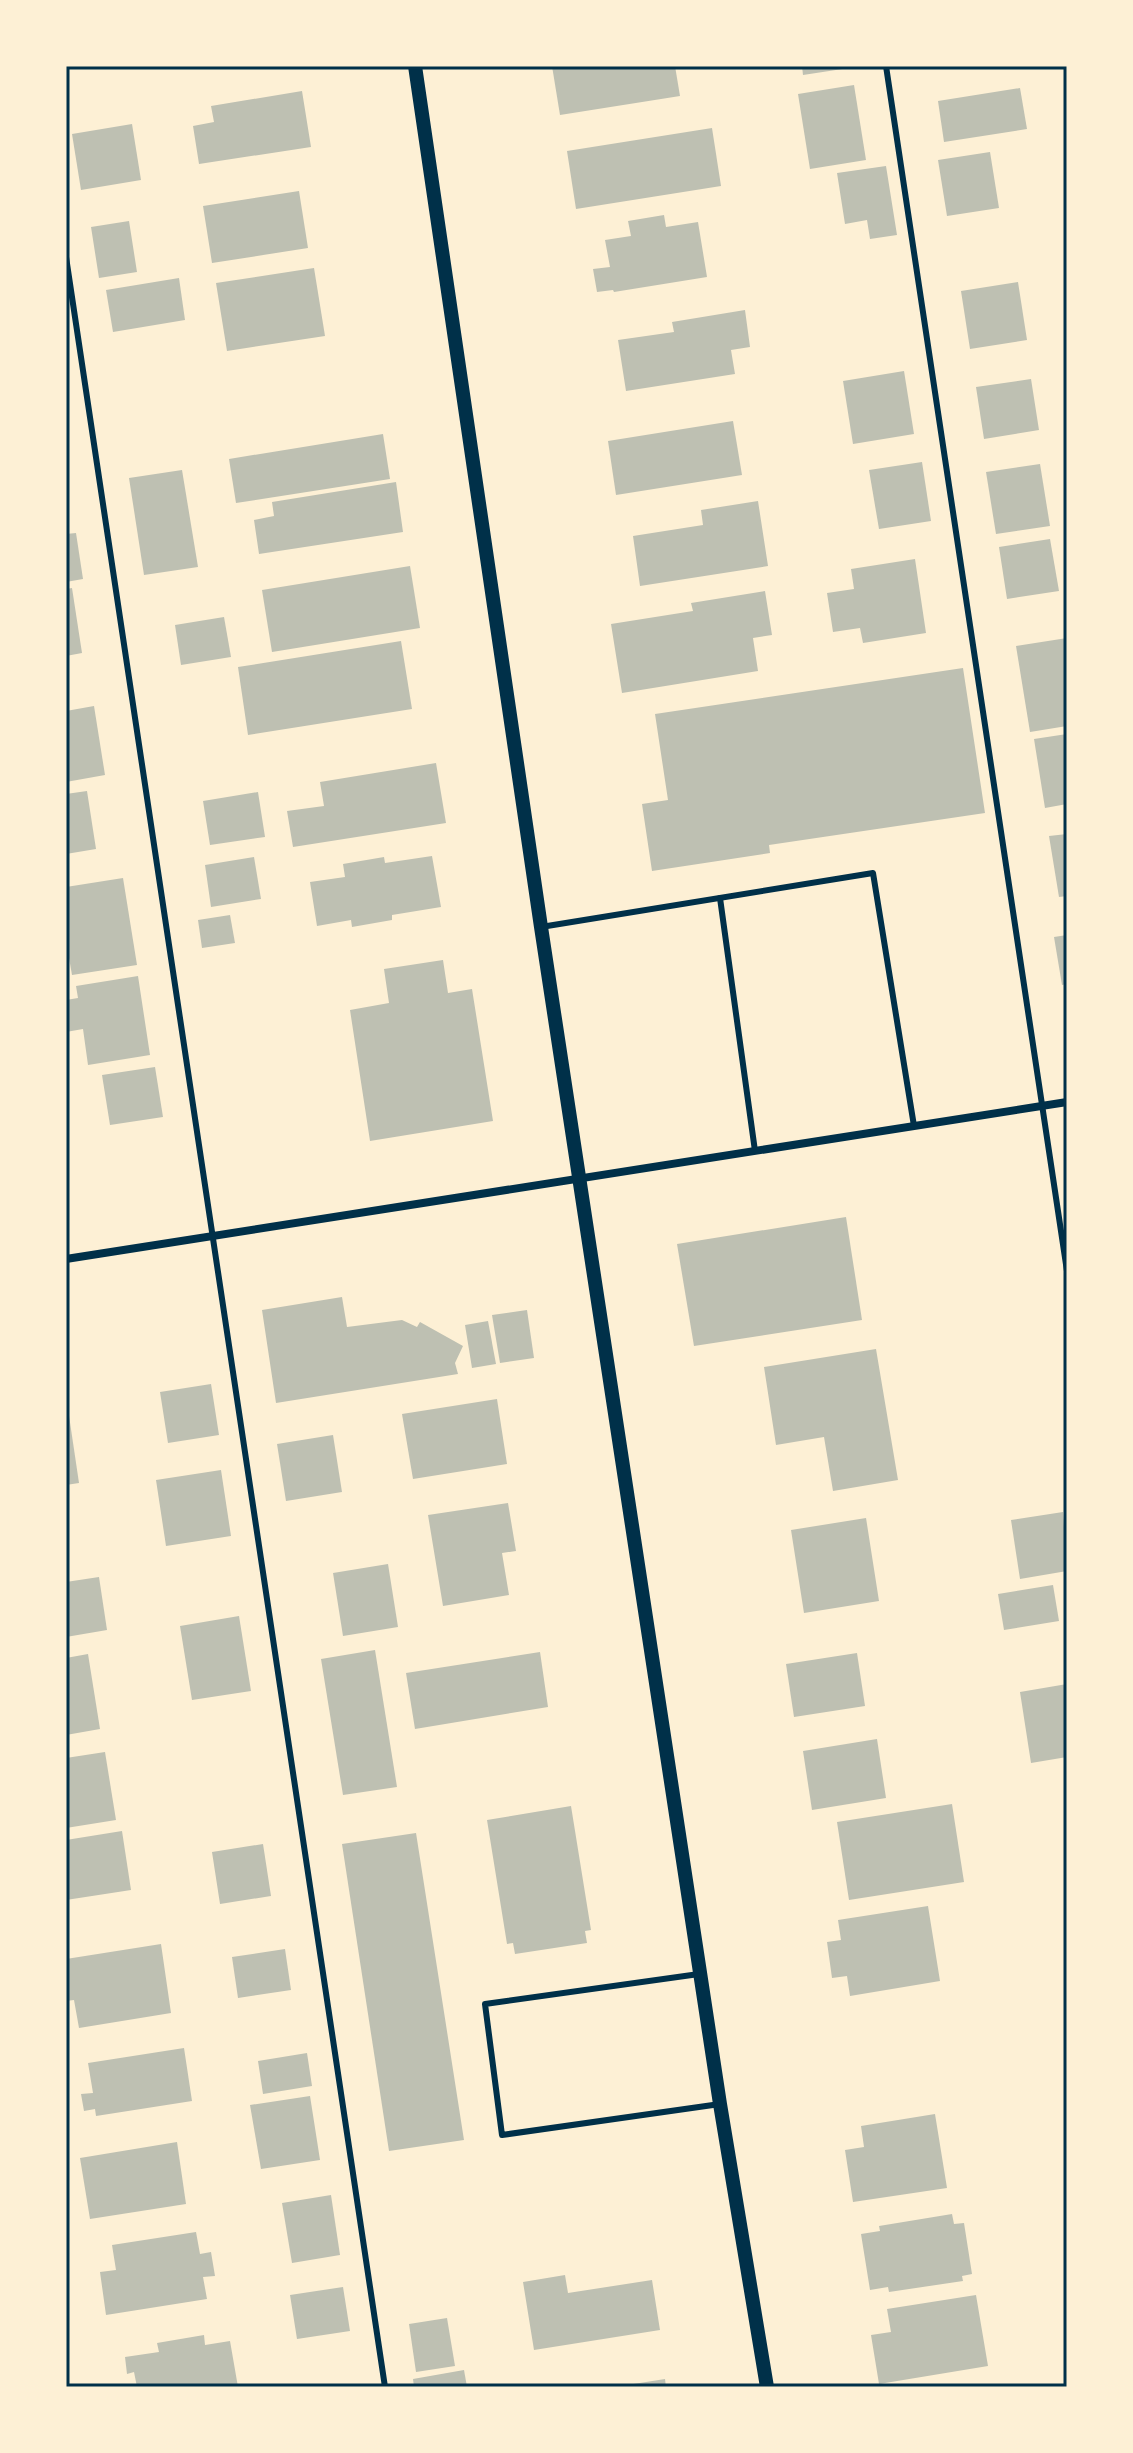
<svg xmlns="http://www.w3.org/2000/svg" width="1133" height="2453" viewBox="0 0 1133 2453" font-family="'Archivo Narrow',sans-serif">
  <rect width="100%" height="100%" fill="#fdf0d5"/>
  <g fill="#bec0b2">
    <path d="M552,66H675L680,96L560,115Z"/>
    <path d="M802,66H849V68L803,75Z"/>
    <path d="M854,85L866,160L810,169L798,94Z"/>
    <path d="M1020,88L1027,129L944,142L938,101Z"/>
    <path d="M302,91L311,147L199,164L193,126L214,122L211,106Z"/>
    <path d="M132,124L141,180L81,190L72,134Z"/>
    <path d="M712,128L721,186L576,209L567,151Z"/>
    <path d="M990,152L999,208L947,216L938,160Z"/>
    <path d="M886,166L897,235L870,239L867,220L845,224L837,173Z"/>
    <path d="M299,191L308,248L212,263L203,206Z"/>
    <path d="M664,215L666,227L698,222L707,277L614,292L613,290L597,292L593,269L610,267L605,240L631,236L628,221Z"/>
    <path d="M129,221L137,272L99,278L91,227Z"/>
    <path d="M314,268L325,336L227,351L216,283Z"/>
    <path d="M179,278L185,320L113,332L106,290Z"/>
    <path d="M1018,282L1027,340L970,349L961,291Z"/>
    <path d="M745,310L750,347L731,350L735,374L626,391L618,340L674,332L672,322Z"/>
    <path d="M904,371L914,434L853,444L843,381Z"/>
    <path d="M1031,379L1039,430L984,439L976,387Z"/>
    <path d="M733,421L742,475L616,495L608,441Z"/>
    <path d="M383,434L390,479L236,503L229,459Z"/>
    <path d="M922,462L931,521L879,529L869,470Z"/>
    <path d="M1040,464L1050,526L996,534L986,472Z"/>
    <path d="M182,470L198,567L144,575L129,478Z"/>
    <path d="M396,482L403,532L259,554L254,520L274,516L272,502Z"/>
    <path d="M758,501L768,566L640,586L633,536L703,525L701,510Z"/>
    <path d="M76,533L83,579L66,582V534Z"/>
    <path d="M1050,539L1059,591L1007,599L999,547Z"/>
    <path d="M915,559L926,633L863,643L860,628L833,632L827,593L854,589L851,569Z"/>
    <path d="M410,566L420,628L272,652L262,590Z"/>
    <path d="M72,588L82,653L66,656V589Z"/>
    <path d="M765,591L772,635L753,638L758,671L622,693L611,624L693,611L691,603Z"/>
    <path d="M224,617L231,657L181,665L175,625Z"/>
    <path d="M1067,638V726L1030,732L1016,646Z"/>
    <path d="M401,641L412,709L248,735L238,667Z"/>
    <path d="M963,668L985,813L769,845L770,853L652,871L642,804L668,800L655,714Z"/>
    <path d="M94,706L105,775L66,782V711Z"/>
    <path d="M1067,734V804L1045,808L1034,739Z"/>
    <path d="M436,763L446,823L293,847L287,811L324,806L320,782Z"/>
    <path d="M87,791L96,849L66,854V794Z"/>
    <path d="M258,792L265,837L210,845L203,801Z"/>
    <path d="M1067,834V896L1059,897L1049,836Z"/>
    <path d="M432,856L441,907L392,915V920L352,927L351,920L317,926L310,882L345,877L343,864L384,857L385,863Z"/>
    <path d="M254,857L261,899L211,907L205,865Z"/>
    <path d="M123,878L137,965L72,975L66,941V887Z"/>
    <path d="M230,915L235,943L202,948L198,920Z"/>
    <path d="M1067,935V984L1062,985L1054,937Z"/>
    <path d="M443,960L448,993L472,989L493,1121L370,1141L350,1010L389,1003L384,969Z"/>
    <path d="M138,976L150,1055L88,1065L83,1029L66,1032V1000L78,998L76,986Z"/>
    <path d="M155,1067L163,1117L110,1125L102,1075Z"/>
    <path d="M846,1217L862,1320L694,1346L677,1244Z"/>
    <path d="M342,1297L347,1327L402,1320L417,1327L420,1322L463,1346L455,1363L458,1374L276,1403L262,1310Z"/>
    <path d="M527,1310L534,1358L500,1363L492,1315Z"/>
    <path d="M488,1321L496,1364L472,1368L465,1325Z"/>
    <path d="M876,1349L898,1480L833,1491L824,1437L776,1445L764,1367Z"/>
    <path d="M211,1384L219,1435L168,1443L160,1392Z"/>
    <path d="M497,1399L507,1464L413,1479L402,1414Z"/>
    <path d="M68,1409L79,1483L66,1485V1410Z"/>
    <path d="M333,1435L342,1492L286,1501L277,1444Z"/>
    <path d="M221,1470L231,1536L166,1546L156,1480Z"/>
    <path d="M508,1503L516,1551L502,1553L509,1595L443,1606L428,1515Z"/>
    <path d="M1063,1512L1067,1571L1020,1579L1011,1520Z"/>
    <path d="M866,1518L879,1601L804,1613L791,1530Z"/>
    <path d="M388,1564L398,1627L343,1636L333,1573Z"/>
    <path d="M99,1577L107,1630L66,1637V1582Z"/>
    <path d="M1053,1585L1059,1621L1004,1630L998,1594Z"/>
    <path d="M239,1616L251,1691L192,1700L180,1626Z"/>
    <path d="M375,1650L397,1787L343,1795L321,1659Z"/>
    <path d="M540,1652L548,1707L415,1729L406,1673Z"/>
    <path d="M857,1653L865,1706L794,1717L786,1664Z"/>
    <path d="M88,1654L100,1729L66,1735V1658Z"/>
    <path d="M1067,1684V1757L1031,1763L1020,1692Z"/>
    <path d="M877,1739L886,1798L812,1810L803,1751Z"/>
    <path d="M105,1752L116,1820L66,1828V1758Z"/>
    <path d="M952,1804L964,1882L849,1900L837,1822Z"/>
    <path d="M571,1806L591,1930L585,1931L587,1943L515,1954L513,1943L507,1944L487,1820Z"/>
    <path d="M122,1831L131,1890L66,1900V1840Z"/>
    <path d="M416,1833L464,2140L389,2151L342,1844Z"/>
    <path d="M263,1844L271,1896L220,1904L212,1852Z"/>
    <path d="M928,1906L940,1981L850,1996L847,1976L832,1978L827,1942L841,1940L838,1920Z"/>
    <path d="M161,1944L171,2013L79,2028L74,2000L66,2001V1959Z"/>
    <path d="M285,1949L291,1990L238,1998L232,1957Z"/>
    <path d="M184,2048L192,2101L96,2116L95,2109L84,2111L81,2094L93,2093L88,2063Z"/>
    <path d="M307,2053L312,2086L263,2094L258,2061Z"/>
    <path d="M310,2096L320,2160L261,2169L250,2105Z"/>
    <path d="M935,2114L947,2188L853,2202L845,2150L864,2147L861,2126Z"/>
    <path d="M177,2142L186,2204L90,2219L80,2158Z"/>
    <path d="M331,2195L340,2255L292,2263L282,2203Z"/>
    <path d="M952,2214L954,2224L964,2223L972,2274L962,2276L963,2281L889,2292L888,2287L870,2290L861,2234L880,2231L879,2226Z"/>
    <path d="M196,2232L200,2254L211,2252L215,2276L203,2277L207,2299L106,2315L100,2272L116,2270L112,2245Z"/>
    <path d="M565,2275L568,2293L652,2280L660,2330L534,2350L523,2282Z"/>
    <path d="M343,2287L350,2331L297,2339L290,2295Z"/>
    <path d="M976,2295L988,2366L879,2384L871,2335L891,2332L887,2309Z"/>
    <path d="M447,2318L455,2366L416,2372L409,2324Z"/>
    <path d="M204,2335L205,2345L230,2341L238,2387H137L134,2372L127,2374L125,2357L159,2352L157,2343Z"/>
    <path d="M464,2370L467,2387H414L413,2379Z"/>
    <path d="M665,2379L666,2387H627V2385Z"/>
  </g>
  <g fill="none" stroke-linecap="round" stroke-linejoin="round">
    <g stroke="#003049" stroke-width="6">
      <path d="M886,66L1067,1271"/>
      <path d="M66,257L385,2387"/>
      <path d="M720,898L755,1151"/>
      <path d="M541,927L873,873L914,1126"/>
      <path d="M699,1974L485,2004L502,2135L720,2104"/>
    </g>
    <path stroke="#003049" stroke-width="8" d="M66,1259L1067,1102"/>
    <path stroke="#003049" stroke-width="14" d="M415,66L541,927L720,2104L767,2387"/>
  </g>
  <rect width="1133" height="2453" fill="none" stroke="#fdf0d5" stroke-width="136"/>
  <rect x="68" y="68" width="997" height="2317" fill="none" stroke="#003049" stroke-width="3"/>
</svg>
